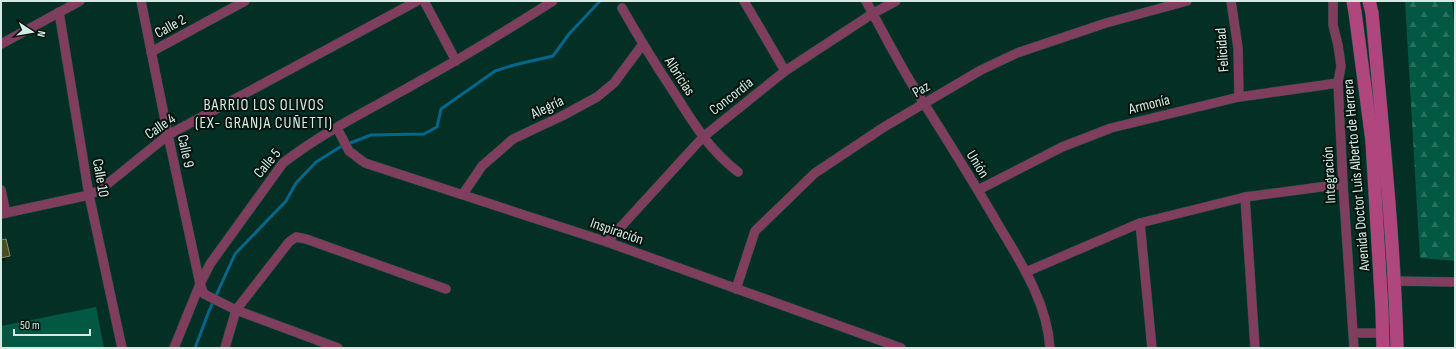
<svg xmlns="http://www.w3.org/2000/svg" width="1456" height="349" viewBox="0 0 1456 349" font-family="'Sofia Sans Condensed',sans-serif">
  <defs>
    <pattern id="forest-firs" width="22" height="20" patternUnits="userSpaceOnUse"><rect width="22" height="20" fill="#035844"/><path d="M5 1l3.5 6h-7zM16 11l3.5 6h-7z" fill="#27705f"/></pattern>
  </defs>
  <rect width="100%" height="100%" fill="#042f24"/>
  <path fill="url(#forest-firs)" d="M1405,1H1452L1455,29V261L1420,258Z"/>
  <path fill="#035844" d="M96,307L104,348H1V326Z"/>
  <path fill="#0007" d="M1,241L9,256L4,261H1Z"/>
  <g fill="none" stroke-linecap="round" stroke-linejoin="round">
    <path stroke="#02678a" stroke-width="3" d="M195,348L209,311L235,254L286,201L296,183L316,162L340,147L371,135L424,134L437,127L441,109L495,71L514,65L553,56L569,34L600,1"/>
  </g>
  <path fill="#4b4d21" stroke="#8a8c68" d="M6,239L10,256L1,258V240Z"/>
  <g fill="none" stroke-linecap="round" stroke-linejoin="round">
    <g stroke="#254d42" stroke-width="10">
      <g id="street">
        <path d="M141,1L168,135L200,284L204,294L236,310L338,348"/>
        <path d="M424,1L456,61"/>
        <path d="M744,1L785,71"/>
        <path d="M866,1C883,32 899,64 918,94C946,138 973,181 999,226C1022,264 1047,303 1050,348"/>
        <path d="M1231,1L1238,48L1239,97"/>
        <path d="M1333,1V25L1338,45L1341,66L1338,83L1343,184L1354,348"/>
        <path d="M622,8C638,36 655,64 673,91C693,122 708,149 738,172"/>
        <path d="M59,12L89,195L122,348"/>
        <path d="M1,44L80,1"/>
        <path d="M151,52L245,1"/>
        <path d="M337,128L349,151L365,163L607,242L901,348"/>
        <path d="M1,190L6,213"/>
        <path d="M978,190L1062,147L1111,128L1239,97L1338,83"/>
        <path d="M463,194L482,166L513,139L562,116L597,97L614,83L643,44"/>
        <path d="M1245,197L1255,348"/>
        <path d="M1,214L89,195L100,190L168,135L417,1"/>
        <path d="M1140,223L1152,348"/>
        <path d="M607,242L703,137L785,71L872,14L896,1"/>
        <path d="M1026,272L1140,223L1245,197L1343,184"/>
        <path d="M1394,281L1455,282"/>
        <path d="M736,289L755,231L815,173L884,127L981,70L1017,53L1106,23L1187,1"/>
        <path d="M1353,333H1383"/>
        <path d="M174,348L200,284L210,264L283,163C324,131 373,108 418,82C464,57 509,29 553,1"/>
        <path d="M225,348L236,310L289,242L296,237L306,239L446,289"/>
      </g>
    </g>
    <g stroke="#254d42" stroke-width="14">
      <g id="secondary">
        <path d="M1353,1L1355,12L1372,141L1382,311L1383,348"/>
        <path d="M1369,1L1372,13C1382,125 1394,236 1397,348"/>
      </g>
    </g>
    <use href="#street" stroke="#803e5f" stroke-width="9"/>
    <use href="#secondary" stroke="#af467e" stroke-width="13"/>
  </g>
  <g text-anchor="middle" stroke-width="4" stroke-linejoin="round" paint-order="stroke">
    <g font-size="15" fill="#d5eae2" stroke="#04140f">
      <text transform="translate(170 26) rotate(-29)" y="5">Calle 2</text>
      <text transform="translate(1222 50) rotate(-94)" y="5">Felicidad</text>
      <text transform="translate(680 76) rotate(57)" y="5">Albricias</text>
      <text transform="translate(921 89) rotate(-30)" y="5">Paz</text>
      <text transform="translate(731 96) rotate(-38)" y="5">Concordia</text>
      <text transform="translate(1149 104) rotate(-14)" y="5">Armonía</text>
      <text transform="translate(547 107) rotate(-26)" y="5">Alegría</text>
      <text transform="translate(160 126) rotate(-34)" y="5">Calle 4</text>
      <text transform="translate(186 151) rotate(78)" y="5">Calle 9</text>
      <text transform="translate(267 163) rotate(-50)" y="5">Calle 5</text>
      <text transform="translate(978 164) rotate(58)" y="5">Unión</text>
      <text transform="translate(1329 175) rotate(-93)" y="5">Integración</text>
      <text transform="translate(1356 175) rotate(-95)" y="5">Avenida Doctor Luis Alberto de Herrera</text>
      <text transform="translate(101 178) rotate(80)" y="5">Calle 10</text>
      <text transform="translate(617 231) rotate(19)" y="5">Inspiración</text>
    </g>
    <g font-size="16" letter-spacing="1" fill="#d5eae2" stroke="#04140f">
      <text x="264" y="110">BARRIO LOS OLIVOS<tspan x="264" dy="18">(EX- GRANJA CUÑETTI)</tspan></text>
    </g>
  </g>
  <rect width="1456" height="349" fill="none" stroke="#d5eae2" stroke-width="4"/>
  <g transform="translate(32 32) rotate(102)" stroke="#04140f" stroke-width="3" paint-order="stroke">
  <path d="M0-3L7 15L0 10L-7 15Z" fill="#d5eae2"/>
  <text y="-6" font-size="11" font-weight="bold" text-anchor="middle" fill="#d5eae2">N</text>
  </g>
  <path d="M14 329v6h76v-6" fill="none" stroke="#d5eae2" stroke-width="2"/>
  <text x="20" y="329" font-size="12" fill="#d5eae2" stroke="#04140f" stroke-width="3" paint-order="stroke">50 m</text>
</svg>
